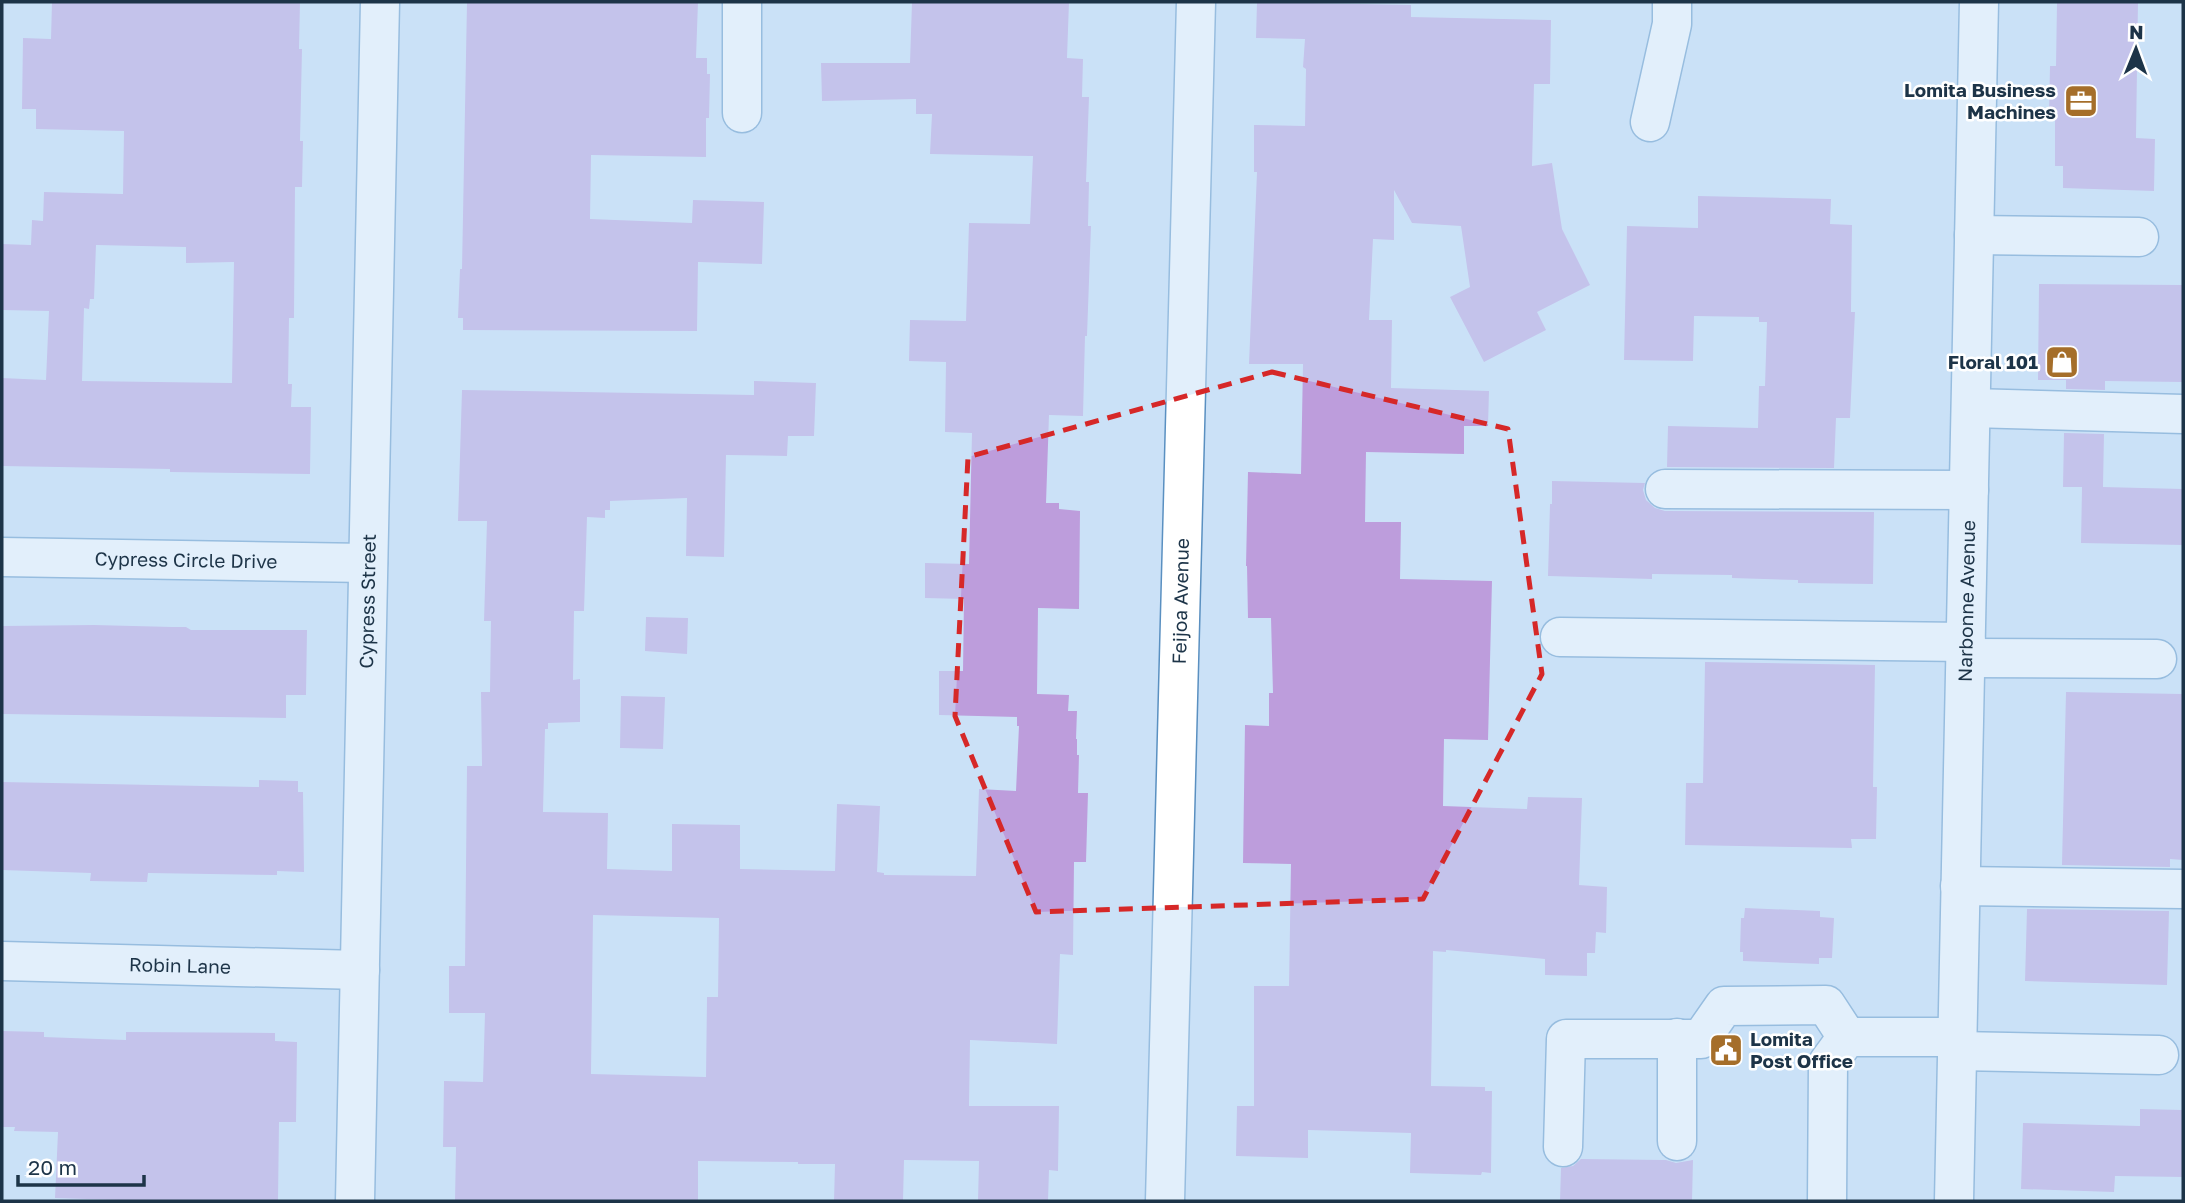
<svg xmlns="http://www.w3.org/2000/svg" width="2185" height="1203" viewBox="0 0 2185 1203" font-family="'Golos Text',sans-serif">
  <rect width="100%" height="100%" fill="#cbe1f7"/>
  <g fill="#bd9ddc" fill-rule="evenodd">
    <path d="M52,2H300L299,49H302L300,141H303L302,187H295L294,318H289L288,384H292L291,407H311L310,474L170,472V469L2,466V378L46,380L49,311L2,310V244L31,245L32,220L43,221L44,192L123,194L124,131L36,129V109H22L23,38L51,39ZM96,245L186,247V263L234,262L232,383L82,381L84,308L89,309L90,299H94Z"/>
    <path d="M467,2H698L696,58H707V74H710L709,118H706V157L591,155L590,219L692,223L693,200L764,202L762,264L698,262L697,331L463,330V318H458L460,269H462Z"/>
    <path d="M912,2H1069L1067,58L1083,59L1082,97H1089L1086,182H1089L1088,226H1091L1087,336H1085L1083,416L1049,415L1046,503H1059V509L1080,511L1079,609L1038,608L1037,694L1069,695L1068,711H1077L1076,739H1077V755H1079L1078,793H1088L1086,862H1074L1073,955L1060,954L1057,1044L970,1040L969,1106H1059L1058,1171L1049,1170L1048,1201H978L979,1161L904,1160L903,1201H834L835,1164H798V1162L698,1161V1201H455L456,1147H443L444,1081L483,1082L485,1013H449V966H465L467,766H482L481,692H490L491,621H484L487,521H458L462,390L754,395V381L816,383L814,436H788L787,456L726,455L724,557L686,556L687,498L610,501V510H605V518L587,517L584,611H574L573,680L580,679V722L548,723V729H545L543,812L608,813L607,869L672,871V824L740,825V869L835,871L837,804L880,806L877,872L884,873V875L976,876L979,789L1016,791L1019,726H1017V717L939,715V671H963L964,599L925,598V563L969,564L972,433L945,432L946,362L909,361L910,320L966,321L969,223L1030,224L1033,156L930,154L932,114H916V99L822,101L821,63H910ZM593,915L719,918L718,997H707L706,1077L591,1074Z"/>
    <path d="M1257,2L1411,5V17L1551,20L1550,84H1534L1532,166L1552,163L1562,229L1590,285L1537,312L1546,330L1484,362L1450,297L1470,287L1461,226L1412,223L1394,190V240L1373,239L1369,320H1392L1391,388L1489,391L1488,426H1464V454L1366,452L1365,522H1401L1400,579L1492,581L1488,740L1444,739L1443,806L1527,809L1528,797L1582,798L1579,885L1607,887L1606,933L1596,932L1595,953H1587V976L1545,975V959L1446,950V952L1433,951L1431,1086L1485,1087V1091H1492L1491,1173L1482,1172L1481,1175L1410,1173L1411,1133L1308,1130V1158L1236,1156L1237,1106H1254V986H1289L1291,864L1243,863L1245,725L1269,726V693H1273L1271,618H1248L1247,566H1246L1248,472L1301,474L1303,364H1249L1257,172H1254V125L1305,126L1306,69L1303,67L1305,39L1256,38Z"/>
    <path d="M2057,2H2138L2136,138L2155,139L2154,191L2063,188V166H2055V115H2049L2050,66H2056Z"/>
    <path d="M1698,196L1831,199L1830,224L1852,225L1851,312H1855L1850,418H1836L1834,468L1667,467L1668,426L1758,428L1759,386H1765L1767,322H1759V317L1694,316L1693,361L1624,360L1627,226L1698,228Z"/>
    <path d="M2039,284L2183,285V382L2105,381V390L2066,389V380H2038Z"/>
    <path d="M2064,433L2104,434L2103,487L2183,489V545L2081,543L2082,487H2063Z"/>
    <path d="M1552,481L1645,483L1643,490L1646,500L1655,508L1665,511L1874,512L1873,584L1798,583V580L1732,578V575L1652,574V579L1548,576L1550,504H1552Z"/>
    <path d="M646,617L688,618L687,654L645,651Z"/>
    <path d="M94,625L173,627H186L191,630H307L306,695H286V718L2,714V626Z"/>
    <path d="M1705,662L1875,665L1873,787H1877L1876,839H1851L1852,848L1685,845L1686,783H1703Z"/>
    <path d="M2066,692L2183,694V860L2170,859V867L2062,865Z"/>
    <path d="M621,696L665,697L663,749L620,748Z"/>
    <path d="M259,780L298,781V792H303L304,872L277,871V875L148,873L147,882L90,881L91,873L2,870V782L259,787Z"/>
    <path d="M1745,908L1820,911V917L1834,918L1832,958H1819V964L1743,961V952H1740L1741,918H1744Z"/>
    <path d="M2027,909L2169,911L2167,985L2025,981Z"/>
    <path d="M2,1031L44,1032V1037L126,1040V1032L275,1033V1041L297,1042L296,1122H279L278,1201H151L55,1198L58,1132L14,1131L15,1127H2Z"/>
    <path d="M2140,1109L2183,1110V1177L2115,1176L2114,1192L2021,1189L2023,1123L2140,1126Z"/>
    <path d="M1581,1159L1666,1160L1676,1163L1693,1160L1692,1201H1560L1561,1168L1573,1166Z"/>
  </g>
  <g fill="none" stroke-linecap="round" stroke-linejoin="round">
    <g stroke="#5a90c1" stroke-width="41">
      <g id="minor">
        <path d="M742,113V2"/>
        <path d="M1650,122L1672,24V2"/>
        <path d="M1974,235L2139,237"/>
        <path d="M1971,408L2183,414"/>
        <path d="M1665,489L1969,490"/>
        <path id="s1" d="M2,557L368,563"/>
        <path d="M1560,637L1966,642"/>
        <path d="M1966,658L2157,659"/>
        <path d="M1960,886L2183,889"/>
        <path id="s2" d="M2,961L360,970"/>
        <path d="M1958,1051L2159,1055"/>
        <path d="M1677,1141V1038"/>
        <path d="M1563,1147L1566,1039H1701L1724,1006L1826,1005L1847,1037"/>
        <path id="s3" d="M355,1201L380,2"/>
        <path id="s4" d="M1165,1201L1196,2"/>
        <path d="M1827,1201L1828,1063L1847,1037H1957"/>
      </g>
    </g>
    <g stroke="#5a90c1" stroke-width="41">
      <g id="major">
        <path id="s5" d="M1954,1201L1979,2"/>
      </g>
    </g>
    <use href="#minor" stroke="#fff" stroke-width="38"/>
    <use href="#major" stroke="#fff" stroke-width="38"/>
  </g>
  <path d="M0 0H2185V1203H0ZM1272,372L1508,429L1542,674L1423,899L1036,912L955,716L968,457Z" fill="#cbe1f7" fill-opacity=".55" fill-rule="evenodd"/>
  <path fill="none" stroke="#d62828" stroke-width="5" stroke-dasharray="14 9" stroke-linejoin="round" d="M1272,372L1508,429L1542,674L1423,899L1036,912L955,716L968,457Z"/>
  <defs>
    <g id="office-square" transform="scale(1.75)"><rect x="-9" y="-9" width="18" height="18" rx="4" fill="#a56e2a" stroke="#fff"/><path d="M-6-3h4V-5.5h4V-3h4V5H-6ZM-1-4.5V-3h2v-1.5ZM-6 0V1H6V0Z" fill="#fff"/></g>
    <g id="shop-square" transform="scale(1.75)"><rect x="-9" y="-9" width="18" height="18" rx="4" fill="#a56e2a" stroke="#fff"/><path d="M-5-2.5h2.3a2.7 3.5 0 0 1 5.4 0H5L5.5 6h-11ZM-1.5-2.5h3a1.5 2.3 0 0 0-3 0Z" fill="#fff"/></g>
    <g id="civic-square" transform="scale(1.75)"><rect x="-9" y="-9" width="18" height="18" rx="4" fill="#a56e2a" stroke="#fff"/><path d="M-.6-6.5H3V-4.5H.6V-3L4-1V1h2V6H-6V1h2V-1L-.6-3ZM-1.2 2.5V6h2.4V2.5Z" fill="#fff"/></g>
  </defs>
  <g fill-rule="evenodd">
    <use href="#office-square" x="2081" y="101"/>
    <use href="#shop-square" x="2062" y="362"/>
    <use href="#civic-square" x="1726" y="1050"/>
  </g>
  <g text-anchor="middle" stroke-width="5" stroke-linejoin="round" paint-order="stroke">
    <g font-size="19" font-weight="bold" fill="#1d3448" stroke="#fff" text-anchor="end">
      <text x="2056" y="97">Lomita Business<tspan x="2056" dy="22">Machines</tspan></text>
      <text x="2038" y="369">Floral 101</text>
      <text x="1750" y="1046" text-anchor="start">Lomita<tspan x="1750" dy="22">Post Office</tspan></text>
    </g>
    <g font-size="19" fill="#1d3448" stroke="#fff">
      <text dy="7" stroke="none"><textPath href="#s1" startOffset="184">Cypress Circle Drive</textPath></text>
      <text dy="7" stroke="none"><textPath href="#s4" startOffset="600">Feijoa Avenue</textPath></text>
      <text dy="7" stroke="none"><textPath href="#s3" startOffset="600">Cypress Street</textPath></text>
      <text dy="7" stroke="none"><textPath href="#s5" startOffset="600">Narbonne Avenue</textPath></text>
      <text dy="7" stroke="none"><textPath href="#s2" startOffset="178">Robin Lane</textPath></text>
    </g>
  </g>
  <rect width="2185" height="1203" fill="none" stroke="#1d3448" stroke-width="7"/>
  <g transform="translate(2136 49) rotate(1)" stroke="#ffffff" stroke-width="5" paint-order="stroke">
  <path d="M0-5L12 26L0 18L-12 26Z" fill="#1d3448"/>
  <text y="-10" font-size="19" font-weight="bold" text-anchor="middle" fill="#1d3448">N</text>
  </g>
  <path d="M18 1175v10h126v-10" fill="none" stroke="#1d3448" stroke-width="3.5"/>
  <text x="28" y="1175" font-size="21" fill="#1d3448" stroke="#ffffff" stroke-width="5" paint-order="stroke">20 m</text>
</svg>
